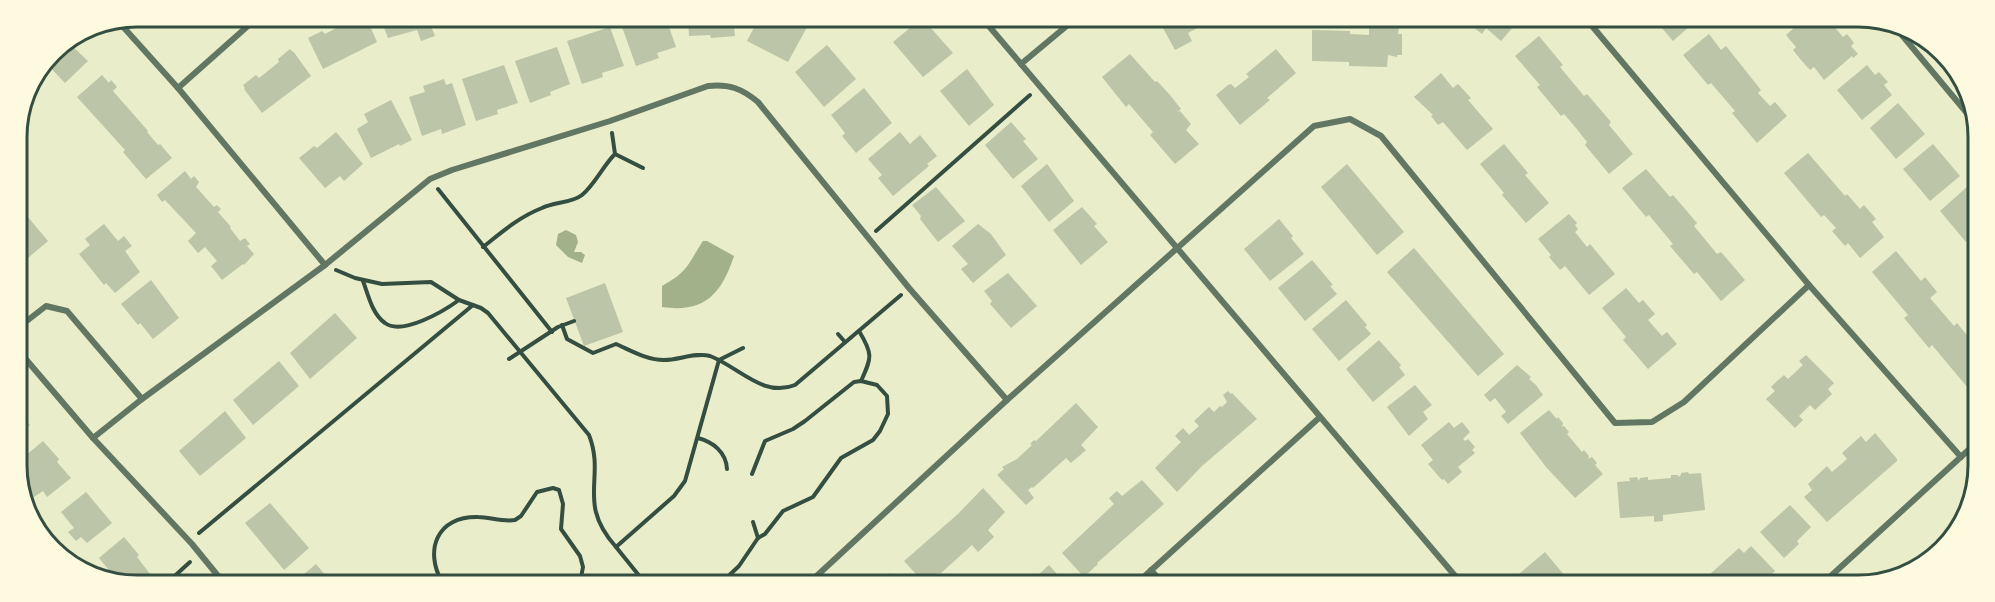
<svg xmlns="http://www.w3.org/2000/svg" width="1995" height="602" viewBox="0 0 1995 602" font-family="'Fira Sans',sans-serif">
  <rect width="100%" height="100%" fill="#e9edc9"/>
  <g fill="#a3b18a">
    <path d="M566,230L576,235L578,242L574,252H581L585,255L582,263L568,257L556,245L558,234Z"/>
    <path d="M703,241H707L734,256C721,295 704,313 662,307V286C689,271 687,265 703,241Z"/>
  </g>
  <g fill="#bcc5a7">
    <path d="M350,17H366L377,42L323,69L308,38L322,31L325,34L348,22L346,19Z"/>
    <path d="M380,17H427L435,36L421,41L417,30L388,38Z"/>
    <path d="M638,18H666L676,47L657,53L659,58L636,66L621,24Z"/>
    <path d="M688,18H733L735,36L711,38L710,35L689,36Z"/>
    <path d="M759,18H812L788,62L747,41Z"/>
    <path d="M874,18H890L881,26Z"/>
    <path d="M922,18L953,53L923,77L893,42Z"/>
    <path d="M1158,19H1202L1205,24L1188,33L1192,41L1175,50Z"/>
    <path d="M1469,20H1519L1501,41L1486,28L1482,34L1467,22Z"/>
    <path d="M1655,20H1697L1673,41Z"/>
    <path d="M1803,20H1834L1831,23L1843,37L1847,34L1854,43L1851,46L1858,54L1853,58L1852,56L1824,80L1814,67L1810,70L1801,60L1793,50L1796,47L1786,35Z"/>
    <path d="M610,27L624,66L602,73L603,77L582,84L567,41Z"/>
    <path d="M1369,28H1399L1398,34H1402V55H1397V57L1388,55L1387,67L1349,66V62L1312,61V30L1350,31V34L1369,35Z"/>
    <path d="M1709,34L1721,50L1726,46L1761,90L1758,93L1770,106L1775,102L1787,116L1757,143L1732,113L1735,111L1711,83L1708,85L1683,55Z"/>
    <path d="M1539,36L1563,65L1560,67L1584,96L1587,94L1611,122L1609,125L1633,154L1609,174L1585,145L1587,142L1576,128L1564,114L1561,116L1537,87L1540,85L1515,56Z"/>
    <path d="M67,41L88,61L65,83L45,62L52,51Z"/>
    <path d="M827,45L856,79L824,107L795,72Z"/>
    <path d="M557,47L570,84L550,92L551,95L530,103L515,61Z"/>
    <path d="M290,49L293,52V51L311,76L262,113L244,89L245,88L243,85L256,75L259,78L279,62L278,59Z"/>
    <path d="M1276,49L1296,73L1267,98L1270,100L1240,125L1216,95L1228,85L1231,84L1235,88L1249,77L1246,74Z"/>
    <path d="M1130,54L1155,82L1157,81L1170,95L1181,109L1177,112L1180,111L1191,124L1186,130L1199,144L1175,164L1150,135L1153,132L1129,104L1126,107L1102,77Z"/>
    <path d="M504,65L518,103L497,110L498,114L476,121L462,79Z"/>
    <path d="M1867,65L1875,75L1879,72L1888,82L1884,85L1892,95L1862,120L1837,90Z"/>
    <path d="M967,69L994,105L969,126L940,91Z"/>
    <path d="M1441,73L1453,88L1458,84L1471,98L1468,100L1493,129L1467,150L1443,122L1438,125L1431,116L1433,115L1414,97Z"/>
    <path d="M102,75L109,83L111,80L117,87L113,91L148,131L147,132L158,145L160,144L172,158L146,179L123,152L125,150L77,97Z"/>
    <path d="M444,79L446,85L452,83L466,125L442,134L441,129L422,136L409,97L425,92L423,86Z"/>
    <path d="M864,88L892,123L856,153L842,136L845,133L831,115Z"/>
    <path d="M391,100L412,140L400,146L399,144L371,158L357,129L368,122L364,114Z"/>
    <path d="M1898,103L1925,134L1896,159L1870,128Z"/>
    <path d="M1011,122L1026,139L1023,141L1038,159L1013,179L985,145Z"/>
    <path d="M336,132L363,164L344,181L340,176L325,188L299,158L314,146L317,148Z"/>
    <path d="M900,132L910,144L920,135L937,156L927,164L929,166L893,196L878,178L882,175L868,159Z"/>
    <path d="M1504,144L1528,173L1525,175L1549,203L1526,223L1502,195L1504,193L1480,164Z"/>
    <path d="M1933,144L1960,176L1930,201L1903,169Z"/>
    <path d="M1808,153L1845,196L1847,194L1860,209L1864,205L1876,219L1872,222L1884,237L1860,258L1848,243L1845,246L1832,231L1836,228L1824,215L1821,217L1784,173Z"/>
    <path d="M1047,164L1074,201L1049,222L1021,186Z"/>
    <path d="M1347,164L1404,232L1377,255L1321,187Z"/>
    <path d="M1646,169L1670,197L1673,195L1697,223L1694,226L1717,254L1721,252L1745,280L1721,301L1697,272L1694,274L1670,246L1673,244L1649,215L1646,217L1622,188Z"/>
    <path d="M185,171L191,179L194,176L199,182L196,187L214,207L217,205L221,209L218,212L231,227L230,228L240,241L245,238L250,244L247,246L254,254L244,265L243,264L222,280L211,266L217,261L205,247L198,253L188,241L196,233L165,200L162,202L157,195Z"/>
    <path d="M1968,186L1976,196V234L1966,242L1940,211Z"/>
    <path d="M936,187L965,221L938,242L920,219L921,216L912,205Z"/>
    <path d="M1082,207L1097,224L1094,226L1108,242L1081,265L1053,230Z"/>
    <path d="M22,210L48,241L28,258L26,255L20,260L17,257V214Z"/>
    <path d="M1569,214L1577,223L1575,225L1578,229L1575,232L1587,247L1590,244L1615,274L1589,295L1565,266L1560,270L1549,257L1551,255L1538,239Z"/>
    <path d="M1279,219L1293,236L1291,238L1304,254L1270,281L1244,249Z"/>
    <path d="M104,224L118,241L124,236L132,246L125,251L140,272L115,293L106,283L104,285L79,254L90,245L85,239Z"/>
    <path d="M978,224L991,234L1006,255L973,283L961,269L968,264L952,246Z"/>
    <path d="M1414,248L1504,354L1478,376L1387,272Z"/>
    <path d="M1896,251L1921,281L1925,277L1937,292L1930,298L1954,326L1957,323L1975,345V382L1968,388L1932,345L1929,348L1904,318L1908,315L1872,272Z"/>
    <path d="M1312,260L1333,285L1330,286L1337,294L1305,321L1278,288Z"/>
    <path d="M1008,273L1037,306L1011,328L990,304L992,301L984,291Z"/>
    <path d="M151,280L179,318L153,339L140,323L138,325L121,304Z"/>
    <path d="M605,283L623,332L584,346L566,298Z"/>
    <path d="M1626,288L1639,303L1643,300L1655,314L1648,320L1662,336L1667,332L1677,344L1648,369L1623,340L1626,337L1602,308Z"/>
    <path d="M1346,300L1367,325L1365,327L1371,334L1339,361L1312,329Z"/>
    <path d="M335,313L357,338L310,379L290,353Z"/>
    <path d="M1379,340L1401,365L1399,367L1405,375L1373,402L1346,369Z"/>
    <path d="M1806,355L1834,383L1828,389L1832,394L1815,410L1810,405L1799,416L1803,420L1795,428L1766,399L1775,391L1771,387L1777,381L1784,375L1788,379L1803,365L1799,361Z"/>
    <path d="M279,361L299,386L253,425L233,400Z"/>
    <path d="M1517,365L1531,377L1529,379L1536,385L1543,395L1508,424L1501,416L1506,412L1495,398L1490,402L1484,395Z"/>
    <path d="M1415,385L1432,405L1423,412L1428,419L1409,436L1387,407Z"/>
    <path d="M1228,391L1231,394L1232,393L1257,419L1202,466L1177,492L1155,468L1181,442L1175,436L1183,428L1189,435L1199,426L1194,421L1209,407L1214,412L1220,406L1222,407L1227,402L1223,395Z"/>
    <path d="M1076,403L1098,427L1081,445L1086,450L1071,463L1066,458L1033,488L1032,487L1028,490L1034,498L1026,505L997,475L1004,469L1002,467L1017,459L1032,445L1030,444L1034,440L1036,441Z"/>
    <path d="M1549,410L1557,419L1558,417L1563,423L1562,427L1564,426L1569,432L1567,434L1582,452L1584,450L1589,456L1588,459L1592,457L1597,463L1595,465L1603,474L1575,498L1546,467L1520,433Z"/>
    <path d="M18,411L30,425L18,435Z"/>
    <path d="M225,411L246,438L200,476L179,451Z"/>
    <path d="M1449,422L1454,428L1462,422L1470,432L1463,439L1465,441L1468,439L1475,447L1472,450L1475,453L1458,467L1462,472L1448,484L1444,479L1442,480L1428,464L1433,460L1421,445Z"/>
    <path d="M1875,433L1897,459V461L1827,522L1804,497L1812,490L1808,484L1827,466L1832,472L1847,459L1842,453L1861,436L1866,442Z"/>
    <path d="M43,441L59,459L57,462L71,478L47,497L43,491L34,497L20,481L28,474L19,461Z"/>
    <path d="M1688,472L1689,474L1701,473L1705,510L1663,515V521L1654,522V516L1620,518L1617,482L1630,481L1629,478L1637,477L1639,481L1640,478L1648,477V480L1671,478V475H1678V477L1681,475V473Z"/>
    <path d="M1142,480L1164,504L1097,563L1098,564L1084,577L1062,553L1114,504L1109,498L1117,491L1122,496Z"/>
    <path d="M983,488L1005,512L988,530L994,537L978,552L972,545L940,574L938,573L924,583L904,561L958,514Z"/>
    <path d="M86,492L112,523L87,543L81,537L76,541L68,532L74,528L61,512Z"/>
    <path d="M270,503L309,548L284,570L245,523Z"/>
    <path d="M1790,505L1811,527L1797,541L1799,544L1784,558L1760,532Z"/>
    <path d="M124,537L139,555L137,557L150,574L141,582L106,581L113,575L99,558Z"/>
    <path d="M1947,540L1937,556L1925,561L1938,551L1936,549Z"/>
    <path d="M1751,546L1775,571L1760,585H1698L1739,548L1744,553Z"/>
    <path d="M1545,552L1560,570L1573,585H1528L1519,574Z"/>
    <path d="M316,564L331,582H295Z"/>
    <path d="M1049,565L1066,584L1014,583L1024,575L1029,581L1034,576L1036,577Z"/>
    <path d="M890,573L899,583H879Z"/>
  </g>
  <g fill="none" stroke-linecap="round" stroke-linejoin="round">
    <g stroke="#344e41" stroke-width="4">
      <path d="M615,154L643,168"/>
      <path d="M438,189L552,332"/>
      <path d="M876,231L1030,95"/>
      <path d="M483,247C502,232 519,217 542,208C554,202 572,203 582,195C595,184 603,166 615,154L612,133"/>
      <path d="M336,270L355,278L382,284L431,282L459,300L481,308L488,313L589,435C606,479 576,502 616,547"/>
      <path d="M363,281C368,294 372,314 385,323C402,336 444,311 459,300"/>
      <path d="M562,325L567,339L593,353L616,344C632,351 647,360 664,360C679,360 696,352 710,356C739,367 763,398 795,385L901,295"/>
      <path d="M859,331C873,354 872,357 861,381"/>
      <path d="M838,334L845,342"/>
      <path d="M509,359L558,327L574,321"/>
      <path d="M698,438C713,442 726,452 727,469"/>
      <path d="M753,522L758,538"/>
      <path d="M199,533L473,305"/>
      <path d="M168,582L190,562"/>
      <path d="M442,582C424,550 437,516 478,517C490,517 502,522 515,520L521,516L537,492L553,488L559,490L563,504L561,529L580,556L583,567L580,583"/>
      <path d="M645,583L616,547L674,496L685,481L719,360L743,348"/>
      <path d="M721,583L739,566L758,538L765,534L783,511L813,497L841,458L873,440L880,431L888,414L887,396L877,385L861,381L854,382L805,421L793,429L765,441L752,474"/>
    </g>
    <g stroke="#617663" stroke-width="6">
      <path d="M982,18L1462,584"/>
      <path d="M117,20L178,88L325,265"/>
      <path d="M1587,20L1809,285L1961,457"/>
      <path d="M1891,22L1976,124"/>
      <path d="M1021,64L1075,19"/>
      <path d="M178,88L258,17"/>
      <path d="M18,340L19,327L46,306L67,311L142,399"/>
      <path d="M18,350L93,438L192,544L223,582"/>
      <path d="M93,438L142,399L325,265L430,179L452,170L610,121L708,86C729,84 741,88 758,102L909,288L1007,400"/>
      <path d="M1151,570L1163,584"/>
      <path d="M809,583L1007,400L1314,126L1350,119L1381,136L1615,423L1652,422L1684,402L1809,285"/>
      <path d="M1136,584L1320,417"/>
      <path d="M1821,585L1975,444"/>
    </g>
  </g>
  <path d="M0 0H1995V602H0ZM137 27H1858A110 110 0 0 1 1968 137V465A110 110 0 0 1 1858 575H137A110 110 0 0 1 27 465V137A110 110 0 0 1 137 27Z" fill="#fefae0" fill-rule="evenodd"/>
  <path fill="none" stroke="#344e41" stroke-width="3" d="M137 27H1858A110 110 0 0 1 1968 137V465A110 110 0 0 1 1858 575H137A110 110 0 0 1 27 465V137A110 110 0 0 1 137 27Z"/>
</svg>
